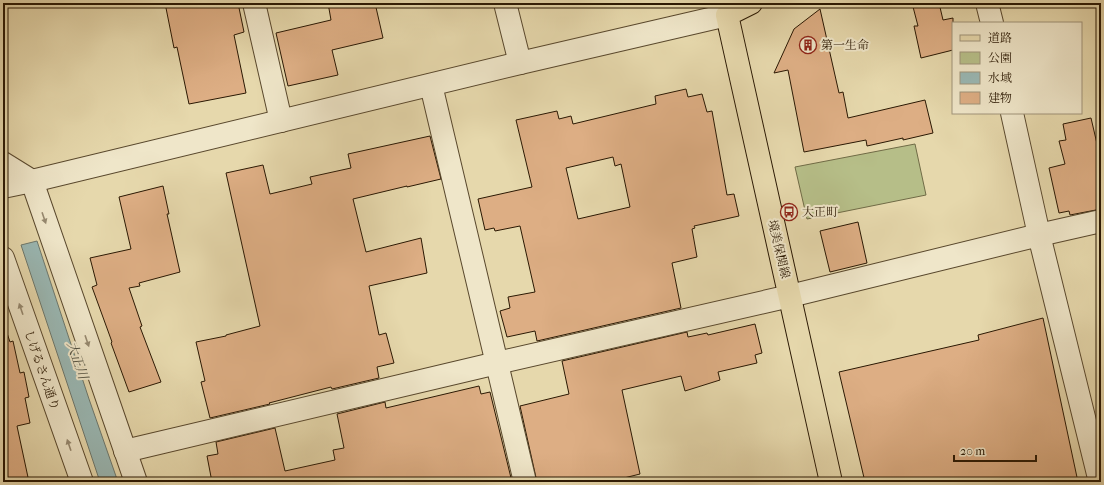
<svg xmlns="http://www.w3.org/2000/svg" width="1104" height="485" viewBox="0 0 1104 485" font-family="'IM FELL French Canon','Noto Serif JP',serif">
  <rect width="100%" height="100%" fill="#e6d8ac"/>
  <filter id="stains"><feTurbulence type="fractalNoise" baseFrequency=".005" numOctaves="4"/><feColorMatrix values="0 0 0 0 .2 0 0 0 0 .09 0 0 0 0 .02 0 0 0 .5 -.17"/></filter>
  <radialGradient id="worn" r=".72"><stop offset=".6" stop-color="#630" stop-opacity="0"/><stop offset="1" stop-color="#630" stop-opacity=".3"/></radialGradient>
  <path fill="#b6be88" stroke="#706b46" d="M915,144L926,195L807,219L795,167Z"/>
  <path fill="#9ab8b4" stroke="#6d786d" d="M37,241L89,399L118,482H100L21,245Z"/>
  <g fill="#ddae84" stroke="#2a1803" fill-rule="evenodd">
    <path d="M165,3H238L244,32L234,35L246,93L189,104L177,47L174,48Z"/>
    <path d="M328,3H375L383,38L332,50L338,75L288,86L276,33L331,20Z"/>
    <path d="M912,3H939L943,20L953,18V50L921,58L914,26H918Z"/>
    <path d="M820,9L839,93L843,92L848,118L925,100L933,133L903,140V138L867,146L866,140L804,152L788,70L774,73L794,29Z"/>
    <path d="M686,89L688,97L702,94L707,112L712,111L727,195L734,194L739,216L694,226L695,228L692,229L697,257L672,263L681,308L537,341L535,331L507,337L500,311L510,308L508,297L535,292L520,226L495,231L494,228L485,230L478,199L532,187L516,120L557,111L559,119L571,116L573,124L656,104L655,96ZM613,157L615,166L621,164L630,207L578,219L566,168Z"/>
    <path d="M1091,118L1101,161V209L1070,215L1069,211L1059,213L1049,168L1065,164L1059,141L1066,140L1063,124Z"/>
    <path d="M430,136L441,179L407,187V186L353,199L366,252L421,238L427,273L369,286L379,335L386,333L394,363L377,367L379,378L332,389L331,387L269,403L270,404L210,418L201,382L205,381L196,342L226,336V335L260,326L226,173L263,165L270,194L312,184L310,177L351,168L348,154Z"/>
    <path d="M163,186L169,214H167L180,272L139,283L140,286L129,288L142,326L140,327L161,382L129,392L111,343L112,342L92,287L97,285L90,258L131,249L119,197Z"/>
    <path d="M858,222L867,263L830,272L820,231Z"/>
    <path d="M1043,318L1078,482H865L839,372L979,340L978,335Z"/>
    <path d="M755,324L762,353L755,355L757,363L718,372L720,380L685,391L681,376L622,390L640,474L608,482H537L520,406L569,394L562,361L687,332L688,337L707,333L708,335Z"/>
    <path d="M3,333H7L10,342L13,341L20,373L24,372L29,397L25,398L30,423L17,426L29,482H3Z"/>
    <path d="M479,386L481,394L490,392L512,482H212L207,456L218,454L216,442L275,428L285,471L335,460L333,450L344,448L337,414L385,402L386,408Z"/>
  </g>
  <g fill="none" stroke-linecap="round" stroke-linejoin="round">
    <g stroke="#59482d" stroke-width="24">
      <g id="minor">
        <path d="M254,3L281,121"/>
        <path d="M505,3L520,63"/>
        <path d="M987,3L992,23"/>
        <path d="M431,85L525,482"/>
        <path d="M1012,113L1039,235L1100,482"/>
        <path d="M3,163L32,181L136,482"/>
        <path d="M3,187L32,181L520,63L727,15L725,3"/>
        <path d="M3,258L82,482"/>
        <path d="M125,451L497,363L790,296L1039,235L1101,221"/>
      </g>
    </g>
    <g stroke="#2a1803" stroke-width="24">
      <path id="major" d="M751,3L727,15L831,482"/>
    </g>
    <use href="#minor" stroke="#efe6c9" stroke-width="22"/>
    <use href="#major" stroke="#e6d8ac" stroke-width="22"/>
  </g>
  <defs><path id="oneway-solid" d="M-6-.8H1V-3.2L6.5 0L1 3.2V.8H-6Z"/></defs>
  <g fill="#968970">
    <use href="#oneway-solid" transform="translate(44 218) rotate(71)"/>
    <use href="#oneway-solid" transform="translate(21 309) rotate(-109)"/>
    <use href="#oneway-solid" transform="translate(87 341) rotate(71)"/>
    <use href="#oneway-solid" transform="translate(69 445) rotate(-109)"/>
  </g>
  <defs>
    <g id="building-ring" transform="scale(0.9)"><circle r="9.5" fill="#efe6c9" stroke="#8f2418" stroke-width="1.5"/><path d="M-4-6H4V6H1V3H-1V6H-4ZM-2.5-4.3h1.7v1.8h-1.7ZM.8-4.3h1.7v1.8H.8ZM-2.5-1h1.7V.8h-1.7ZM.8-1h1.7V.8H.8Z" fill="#8f2418"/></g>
    <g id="bus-ring" transform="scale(0.9)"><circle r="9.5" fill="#efe6c9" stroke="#8f2418" stroke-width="1.5"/><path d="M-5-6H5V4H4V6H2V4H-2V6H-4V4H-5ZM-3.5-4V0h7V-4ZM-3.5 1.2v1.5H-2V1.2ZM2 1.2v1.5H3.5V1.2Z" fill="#8f2418"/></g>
  </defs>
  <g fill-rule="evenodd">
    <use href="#building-ring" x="808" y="45"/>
    <use href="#bus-ring" x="789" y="212"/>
  </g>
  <g text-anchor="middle" stroke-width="4" stroke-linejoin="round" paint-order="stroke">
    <g font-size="12" fill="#2a1803" stroke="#efe6c9" text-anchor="start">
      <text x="821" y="49">第一生命</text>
      <text x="802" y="216">大正町</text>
    </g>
    <g font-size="12" fill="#2a1803" stroke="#efe6c9">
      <text transform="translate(779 249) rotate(77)" y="4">境美保関線</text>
      <text transform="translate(42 370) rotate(71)" y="4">しげるさん通り</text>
    </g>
    <g font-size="13" font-style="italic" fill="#515041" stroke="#efe6c9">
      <text transform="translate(78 360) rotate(71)" y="5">大正川</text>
    </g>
  </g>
  <rect width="1104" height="485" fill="none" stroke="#e6d8ac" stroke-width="16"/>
  <rect x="4" y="4" width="1096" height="477" fill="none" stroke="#2a1803" stroke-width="2"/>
  <rect x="8" y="8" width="1088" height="469" fill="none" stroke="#2a1803"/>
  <rect x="952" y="22" width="130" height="92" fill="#efe6c9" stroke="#a0947a"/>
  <rect x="960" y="35" width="20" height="6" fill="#e6d8ac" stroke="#a0947a"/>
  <text x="988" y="42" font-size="12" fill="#2a1803">道路</text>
  <rect x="960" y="52" width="20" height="12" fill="#b6be88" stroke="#a0947a"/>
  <text x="988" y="62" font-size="12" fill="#2a1803">公園</text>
  <rect x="960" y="72" width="20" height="12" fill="#9ab8b4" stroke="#a0947a"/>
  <text x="988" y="82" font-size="12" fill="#2a1803">水域</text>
  <rect x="960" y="92" width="20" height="12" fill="#ddae84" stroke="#a0947a"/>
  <text x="988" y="102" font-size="12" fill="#2a1803">建物</text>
  <path d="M954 455v6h82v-6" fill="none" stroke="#2a1803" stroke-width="2"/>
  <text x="960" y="455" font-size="12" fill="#2a1803" stroke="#efe6c9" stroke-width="3" paint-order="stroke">20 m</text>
  <rect width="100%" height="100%" filter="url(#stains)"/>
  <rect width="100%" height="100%" fill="url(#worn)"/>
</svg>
